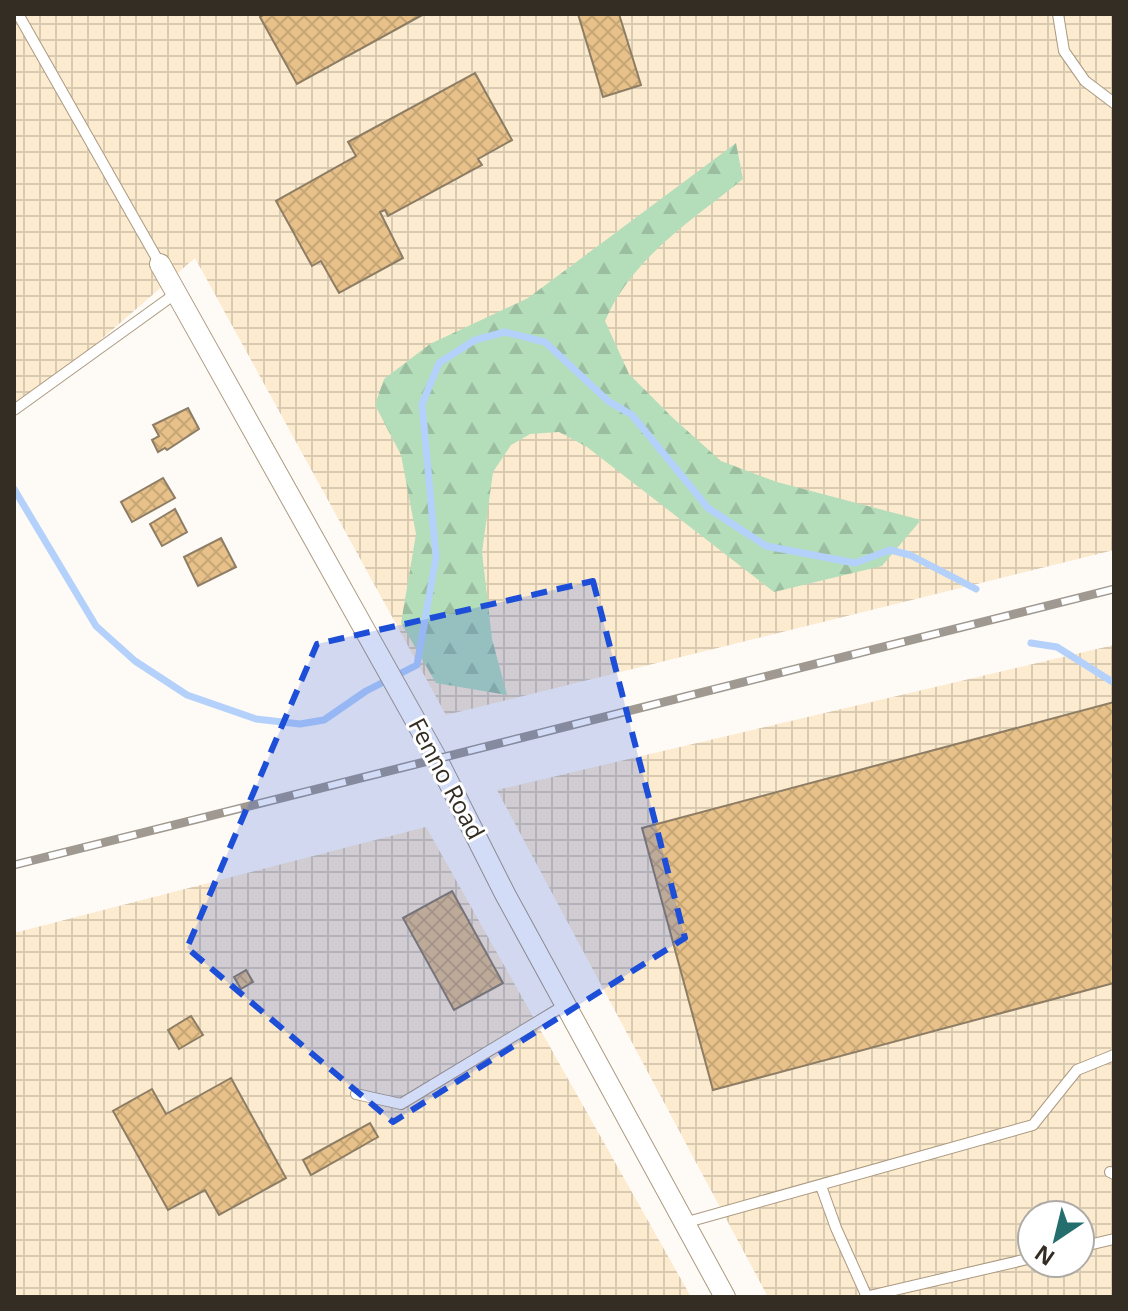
<svg xmlns="http://www.w3.org/2000/svg" width="1128" height="1311" viewBox="0 0 1128 1311" font-family="'Open Sans',sans-serif">
  <defs>
    <pattern id="industrial-grid" width="8" height="8" patternUnits="userSpaceOnUse" patternTransform="scale(2)"><rect width="8" height="8" fill="#fdebd0"/><path d="M0 4h8M4 0v8" fill="none" stroke="#d9cab2"/></pattern>
    <pattern id="forest-firs" width="22" height="20" patternUnits="userSpaceOnUse" patternTransform="scale(2)"><rect width="22" height="20" fill="#b4ddba"/><path d="M5 1l3.5 6h-7zM16 11l3.5 6h-7z" fill="#9bbea0"/></pattern>
    <pattern id="building-cross-hatch" width="8" height="8" patternUnits="userSpaceOnUse" patternTransform="scale(2)"><rect width="8" height="8" fill="#e7c189"/><path d="M0 0l8 8M0 8l8-8" fill="none" stroke="#c7a676"/></pattern>
  </defs>
  <rect width="100%" height="100%" fill="#fefaf5"/>
  <g fill="url(#industrial-grid)" fill-rule="evenodd">
    <path d="M14,14H1114V550L446,715L195,258L14,415Z"/>
    <path d="M1114,645V1297H768L497,790ZM1032,1215H1080V1263H1032Z"/>
    <path d="M426,827L691,1297H14V933Z"/>
  </g>
  <path fill="url(#forest-firs)" d="M736,143L743,179C691,221 632,258 605,321L629,374L673,418L721,461L777,482L921,520L882,566L774,592L587,447L559,432L530,434L511,445L493,472L482,552L492,639L507,695L436,683L401,623L416,534L401,455L375,405L384,379L430,344L528,298Z"/>
  <g fill="none" stroke-linecap="round" stroke-linejoin="round">
    <g stroke="#b4d1fb" stroke-width="7">
      <path d="M14,489L96,626L135,661L187,695L256,719L300,724L324,720L366,691L417,665L436,557L422,404L439,363L475,340L505,332L545,342L608,401L632,415L708,508L766,546L855,563L890,550L910,555L976,589"/>
      <path d="M1031,643L1057,647L1111,681"/>
    </g>
  </g>
  <g fill="url(#building-cross-hatch)" stroke="#8d7d65" stroke-width="2">
    <path d="M265,14H424L297,84L260,17Z"/>
    <path d="M578,14H619L641,85L603,97Z"/>
    <path d="M475,73L512,140L478,159L482,165L388,216L385,210L380,212L403,258L339,293L321,261L312,266L276,201L356,156L348,142Z"/>
    <path d="M188,408L199,429L167,450L165,448L158,452L152,440L159,436L153,425Z"/>
    <path d="M163,478L175,498L132,522L121,502Z"/>
    <path d="M175,509L187,532L162,546L150,524Z"/>
    <path d="M221,538L236,567L198,586L184,557Z"/>
    <path d="M1114,702V983L713,1090L642,828Z"/>
    <path d="M452,891L503,983L454,1010L403,918Z"/>
    <path d="M246,970L253,982L241,989L234,977Z"/>
    <path d="M191,1016L203,1035L179,1049L168,1030Z"/>
    <path d="M231,1078L286,1178L219,1215L205,1190L168,1210L113,1111L152,1089L166,1114Z"/>
    <path d="M370,1123L378,1137L311,1175L303,1160Z"/>
  </g>
  <g fill="none" stroke-linecap="round" stroke-linejoin="round">
    <g stroke="#ab9a81" stroke-width="12">
      <g id="lane">
        <path d="M18,14L160,264"/>
        <path d="M1058,14L1064,51L1085,81L1114,103"/>
        <path d="M14,410L175,294"/>
        <path d="M356,1094L401,1104L565,1005"/>
        <path d="M1110,1172L1114,1174"/>
        <path d="M821,1186L836,1228L867,1297"/>
        <path d="M684,1223L1033,1125L1077,1070L1114,1055"/>
        <path d="M1080,1247L1114,1239"/>
        <path d="M865,1297L1032,1258"/>
      </g>
    </g>
    <g stroke="#ab9a81" stroke-width="22">
      <path id="street" d="M160,264L437,759L505,894L725,1297"/>
    </g>
    <use href="#lane" stroke="#fff" stroke-width="10"/>
    <use href="#street" stroke="#fff" stroke-width="20"/>
    <g stroke="#9f9992" stroke-width="9">
      <path id="rail" d="M14,865L1114,589"/>
    </g>
    <use href="#rail" stroke="#fff" stroke-width="6" stroke-dasharray="18" stroke-linecap="butt"/>
  </g>
  <path fill="#1d4ed8" fill-opacity="0.2" stroke="#1d4ed8" stroke-width="6" stroke-dasharray="16 10" stroke-linejoin="round" d="M593,581L685,938L393,1122L187,948L317,644Z"/>
  <g text-anchor="middle" stroke-width="6" stroke-linejoin="round" paint-order="stroke">
    <g font-size="24" fill="#342d23" stroke="#fff">
      <text transform="translate(446 779) rotate(62)" y="8">Fenno Road</text>
    </g>
  </g>
  <rect width="1128" height="1311" fill="none" stroke="#342d23" stroke-width="32"/>
  <g transform="translate(1056 1239) rotate(215)"><circle r="38" fill="#ffffff" stroke="#aeaba7" stroke-width="2"/>
  <path d="M0-6L14 30L0 20L-14 30Z" fill="#246f6e"/>
  <text y="-12" font-size="22" font-weight="bold" text-anchor="middle" fill="#342d23">N</text>
  </g>
</svg>
